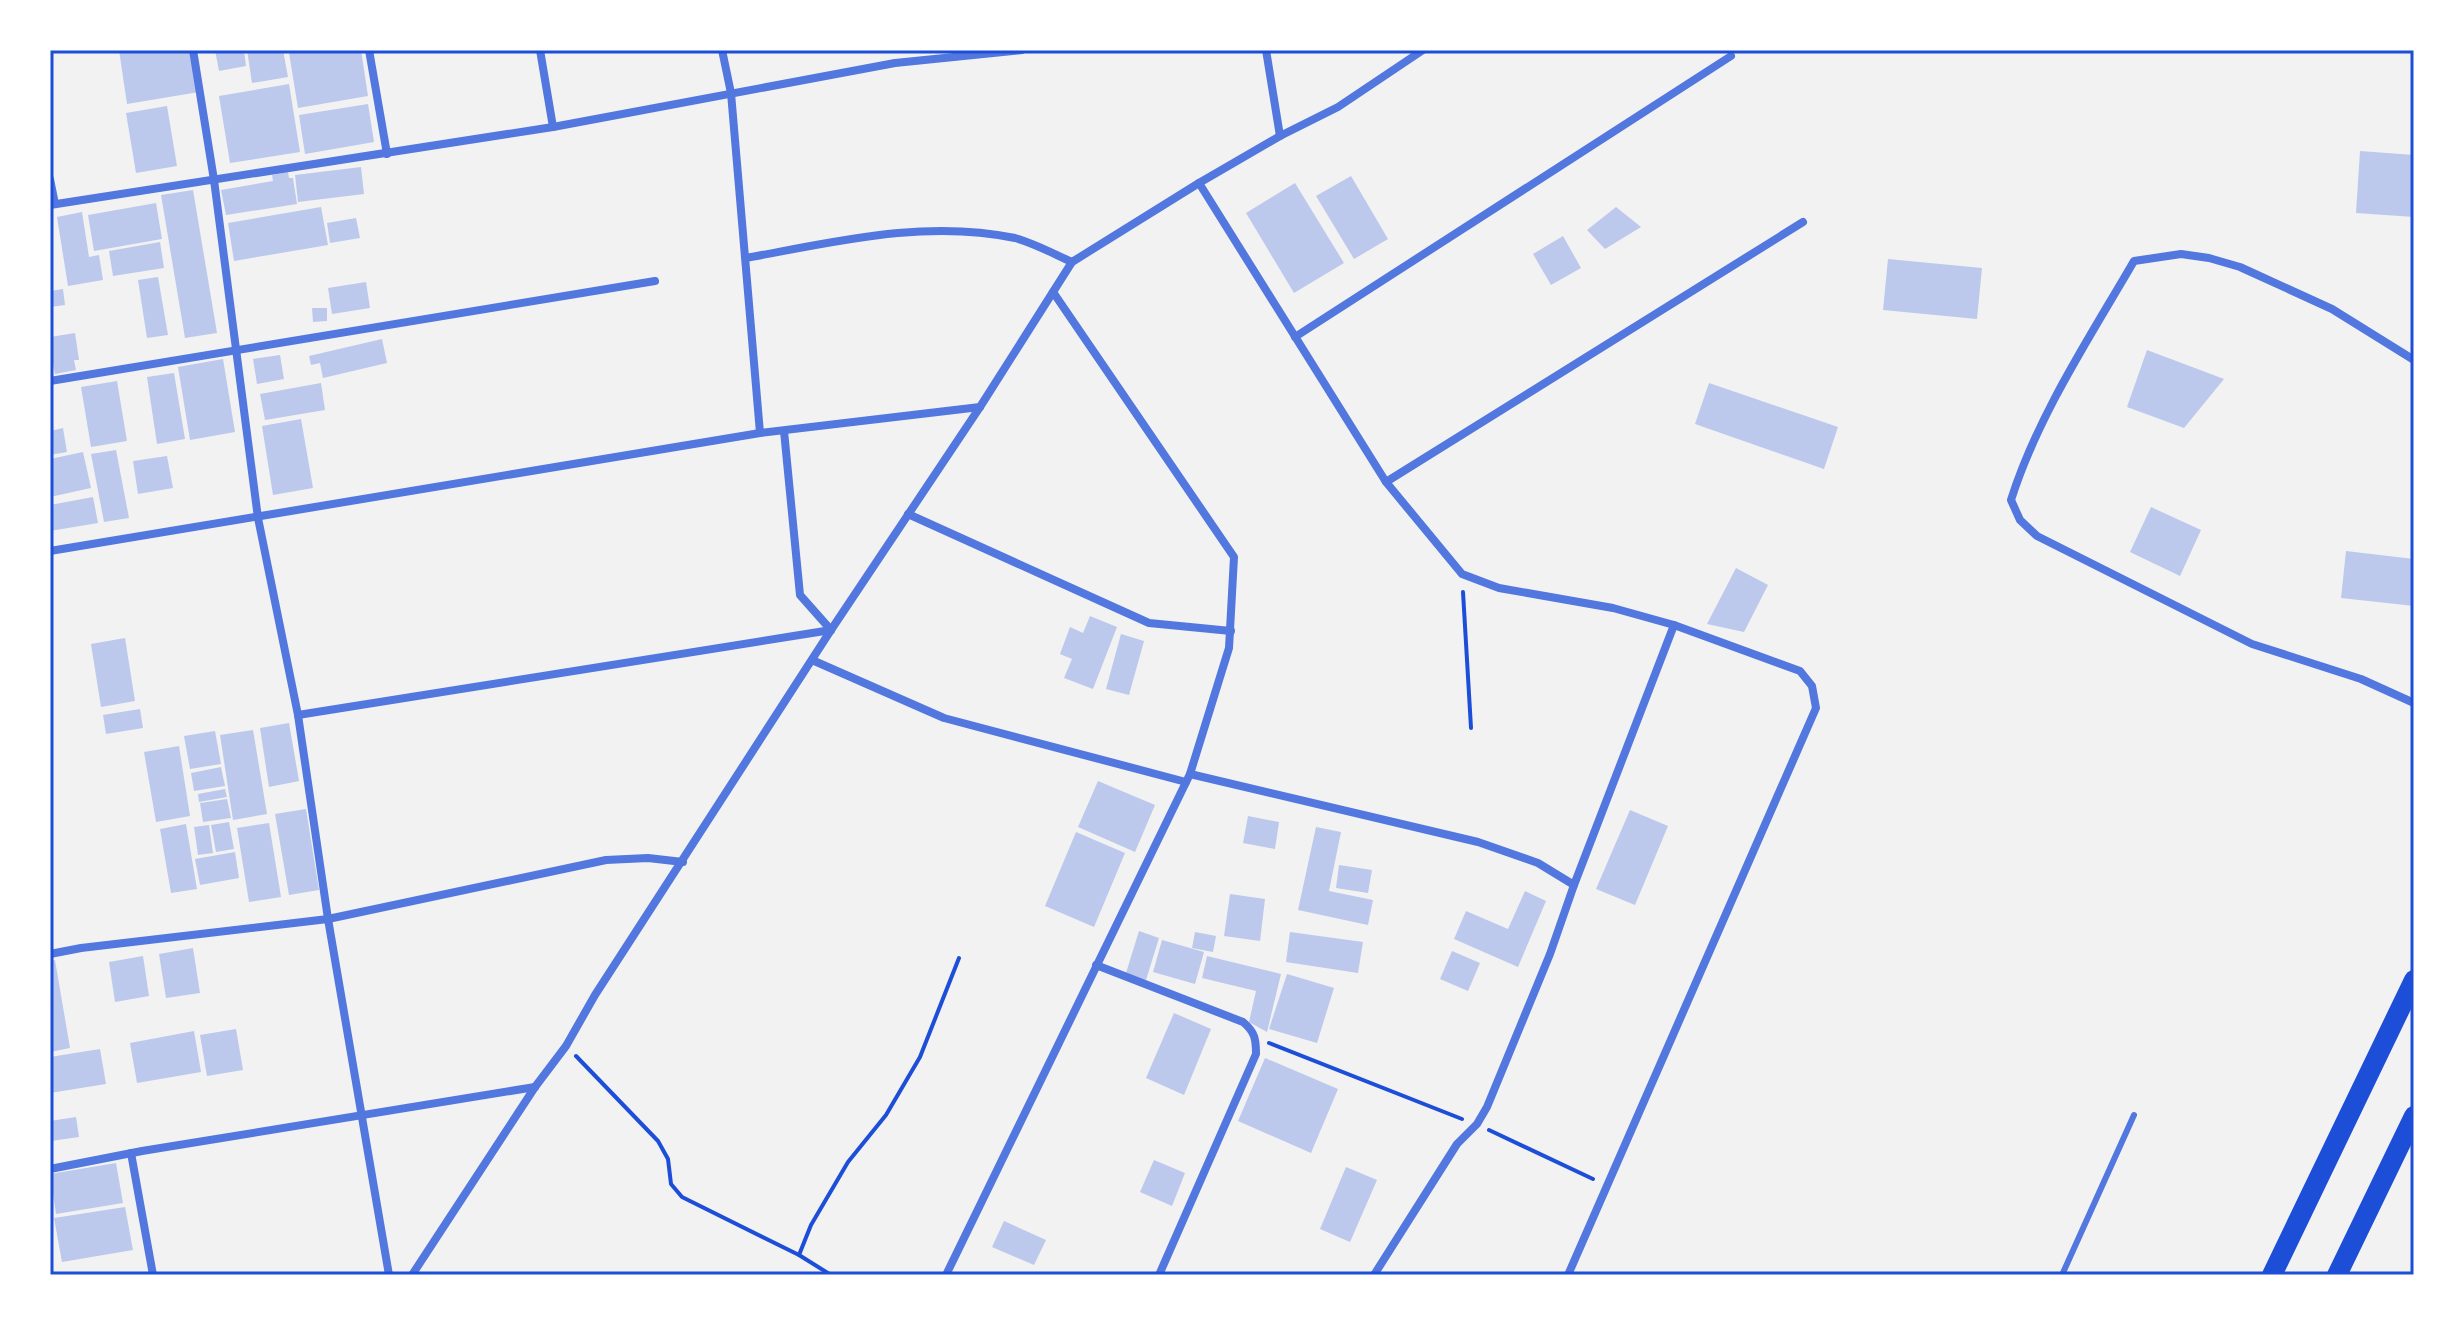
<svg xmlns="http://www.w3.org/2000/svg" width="2464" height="1325" viewBox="0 0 2464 1325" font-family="Quicksand,sans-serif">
  <rect width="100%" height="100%" fill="#f2f2f2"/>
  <g fill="#bdc9ec">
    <path d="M119,50H192L199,92L127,104Z"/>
    <path d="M215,50H244L246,66L219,71Z"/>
    <path d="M247,50H283L288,77L252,83Z"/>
    <path d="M306,50H361L368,96L298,108L289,53Z"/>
    <path d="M289,84L300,152L230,163L219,96Z"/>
    <path d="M368,104L374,142L305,154L299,115Z"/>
    <path d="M167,106L177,166L136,173L126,113Z"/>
    <path d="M2360,151L2414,155V217L2356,213Z"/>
    <path d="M361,167L364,194L298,202L295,175Z"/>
    <path d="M288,172L289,178H293L297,204L226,215L221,190L273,181L272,175Z"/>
    <path d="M1351,176L1388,239L1354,259L1316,196Z"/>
    <path d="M1295,183L1344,263L1294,293L1246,213Z"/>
    <path d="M193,190L217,333L185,338L161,195Z"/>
    <path d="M156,203L162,239L94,251L88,215Z"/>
    <path d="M321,207L328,245L234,261L228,223Z"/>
    <path d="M1616,207L1641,227L1605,249L1587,230Z"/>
    <path d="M82,212L89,257L99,255L103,280L68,286L57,217Z"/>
    <path d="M356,218L360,238L330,243L327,223Z"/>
    <path d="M1563,236L1581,268L1551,285L1533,254Z"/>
    <path d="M160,242L164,268L113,276L109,251Z"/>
    <path d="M1888,259L1982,268L1977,319L1883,310Z"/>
    <path d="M158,277L168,335L147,338L138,280Z"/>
    <path d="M366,282L370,308L332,314L328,288Z"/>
    <path d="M63,289L65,305L50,307V291Z"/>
    <path d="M312,308H327V321L313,322Z"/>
    <path d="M75,333L79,360H74L76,370L55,374L53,364H50V337Z"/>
    <path d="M382,339L387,363L323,378L320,363L311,365L309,356Z"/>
    <path d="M2147,350L2224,379L2184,428L2127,407Z"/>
    <path d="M280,355L284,379L257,384L253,359Z"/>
    <path d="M223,359L235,432L190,440L178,367Z"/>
    <path d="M174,373L185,439L157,444L147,377Z"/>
    <path d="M117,381L127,441L91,447L81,387Z"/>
    <path d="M321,383L325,410L265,420L260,394Z"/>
    <path d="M1709,383L1838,427L1824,469L1695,424Z"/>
    <path d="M301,419L313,488L273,495L262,426Z"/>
    <path d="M63,428L67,452L50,455V431Z"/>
    <path d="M116,450L129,518L104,522L91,454Z"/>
    <path d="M83,452L91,488L50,497V459Z"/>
    <path d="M167,456L173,488L138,494L133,461Z"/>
    <path d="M93,497L98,523L50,531V505Z"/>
    <path d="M2151,507L2201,530L2180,576L2130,552Z"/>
    <path d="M2346,551L2414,559V606L2341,598Z"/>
    <path d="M1736,568L1768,585L1744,632L1707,624Z"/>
    <path d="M1090,616L1117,627L1093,689L1064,678L1072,659L1060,654L1070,627L1083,633Z"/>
    <path d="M1121,634L1144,641L1129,695L1106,689Z"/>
    <path d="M125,638L135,701L101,707L91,644Z"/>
    <path d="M140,709L143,728L106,734L103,715Z"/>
    <path d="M289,723L299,781L269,787L260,728Z"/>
    <path d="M253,730L267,814L233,820L220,735Z"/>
    <path d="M215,731L221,764L190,769L184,736Z"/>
    <path d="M179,746L190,816L156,822L144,752Z"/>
    <path d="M221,767L225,786L194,791L191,773Z"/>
    <path d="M1098,781L1155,805L1135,852L1078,827Z"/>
    <path d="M225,789L227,797L199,802L198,794Z"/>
    <path d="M227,799L231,818L203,822L200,803Z"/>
    <path d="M306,809L319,890L289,895L275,814Z"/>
    <path d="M1630,810L1668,826L1635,905L1596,889Z"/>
    <path d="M1248,816L1279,822L1275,849L1243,843Z"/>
    <path d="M229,822L234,849L216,852L211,825Z"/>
    <path d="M269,823L281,897L249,902L237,828Z"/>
    <path d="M186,824L197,889L171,893L160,829Z"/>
    <path d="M209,825L213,853L198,855L194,827Z"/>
    <path d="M1316,827L1341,832L1329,891L1373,900L1368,925L1298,910Z"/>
    <path d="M1076,832L1125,853L1094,927L1045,906Z"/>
    <path d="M235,852L239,878L200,885L195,859Z"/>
    <path d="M1339,865L1372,870L1368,893L1336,888Z"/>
    <path d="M1525,891L1546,901L1518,967L1454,939L1466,911L1508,929Z"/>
    <path d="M1230,894L1265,899L1260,941L1224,936Z"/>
    <path d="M1139,931L1159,938L1146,980L1126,973Z"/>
    <path d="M1195,932L1216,936L1213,952L1192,948Z"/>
    <path d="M1290,932L1363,942L1358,973L1286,962Z"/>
    <path d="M1162,940L1204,952L1195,984L1153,972Z"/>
    <path d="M193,948L200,993L166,998L159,954Z"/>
    <path d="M1452,951L1480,963L1468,991L1440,979Z"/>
    <path d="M143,956L149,996L115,1002L109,962Z"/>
    <path d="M1207,956L1281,974L1267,1032L1249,1022L1256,991L1202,978Z"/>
    <path d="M55,960L70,1048L50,1052V961Z"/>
    <path d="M1287,974L1334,988L1317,1043L1269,1029Z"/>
    <path d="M1174,1013L1211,1029L1184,1095L1146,1078Z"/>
    <path d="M236,1029L243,1070L207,1076L200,1035Z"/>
    <path d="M194,1031L201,1072L137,1083L130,1043Z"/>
    <path d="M100,1049L106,1084L50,1093V1057Z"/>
    <path d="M1265,1058L1338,1089L1311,1153L1238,1121Z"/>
    <path d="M76,1117L79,1137L51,1141L50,1121Z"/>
    <path d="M1154,1160L1185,1173L1172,1206L1140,1192Z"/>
    <path d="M116,1163L123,1203L56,1214L50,1174Z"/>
    <path d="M1346,1167L1377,1180L1350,1242L1320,1229Z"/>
    <path d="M125,1207L133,1250L62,1262L54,1218Z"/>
    <path d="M1004,1221L1046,1240L1034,1265L992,1247Z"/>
  </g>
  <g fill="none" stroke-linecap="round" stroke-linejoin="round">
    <g stroke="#1d4ed8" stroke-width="4">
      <path d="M1463,592L1471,728"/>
      <path d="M1269,1043L1462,1119"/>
      <path d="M576,1056L658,1141L668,1159L671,1184L682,1197L799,1255L831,1275"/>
      <path d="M1489,1130L1593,1179"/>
      <path d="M799,1255L811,1225L848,1162L886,1115L920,1057L959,958"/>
    </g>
    <path stroke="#5277de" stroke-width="6" d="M2062,1275L2134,1115"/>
    <g stroke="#5277de" stroke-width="8">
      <path d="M193,50L214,180L258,518L298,715L328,919L389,1275"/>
      <path d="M369,50L387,154"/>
      <path d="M540,50L553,127"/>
      <path d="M722,50L731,93L760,433"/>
      <path d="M1266,50L1280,136"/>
      <path d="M50,179L55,204"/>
      <path d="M1199,183L1386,482L1462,574L1499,588L1613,608L1674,625L1800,671L1812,686L1816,708L1568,1275"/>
      <path d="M50,205L553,127L895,63L1022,50"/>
      <path d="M746,258C834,242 925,219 1015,238C1034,243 1054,254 1072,262"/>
      <path d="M1053,292L1234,557L1229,648L1190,774"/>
      <path d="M1295,337L1731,56"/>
      <path d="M2414,360L2332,309L2240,267L2209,258L2181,254L2134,261C2090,337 2038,415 2011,500L2020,520L2037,536L2252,644L2361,679L2414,703"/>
      <path d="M50,381L655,281"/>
      <path d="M784,431L800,595L831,630"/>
      <path d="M1386,482L1803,222"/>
      <path d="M908,514L1149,623L1231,631"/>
      <path d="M50,551L760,433L980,407"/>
      <path d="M812,660L944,718L1186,782"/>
      <path d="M298,715L831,630"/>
      <path d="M1574,885L1674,625"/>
      <path d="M50,954L81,948L328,919L606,860L648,858L683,862"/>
      <path d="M1096,965L1243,1022C1255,1032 1256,1039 1256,1054L1159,1275"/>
      <path d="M131,1153L153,1275"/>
      <path d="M50,1169L142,1151L535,1087"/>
      <path d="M412,1275L535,1087L566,1046L595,995L831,630L980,407L1072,262L1199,183L1280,136L1338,107L1423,50"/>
      <path d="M946,1275L1190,774L1478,842L1538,863L1574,885L1550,954L1487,1107L1477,1124L1457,1144L1374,1275"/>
    </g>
    <g stroke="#1d4ed8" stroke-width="20">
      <path d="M2272,1275L2414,980"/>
      <path d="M2337,1275L2414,1116"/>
    </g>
  </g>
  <rect width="2464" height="1325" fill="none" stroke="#ffffff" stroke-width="104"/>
  <rect x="52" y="52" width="2360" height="1221" fill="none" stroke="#1d4ed8" stroke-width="3"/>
</svg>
